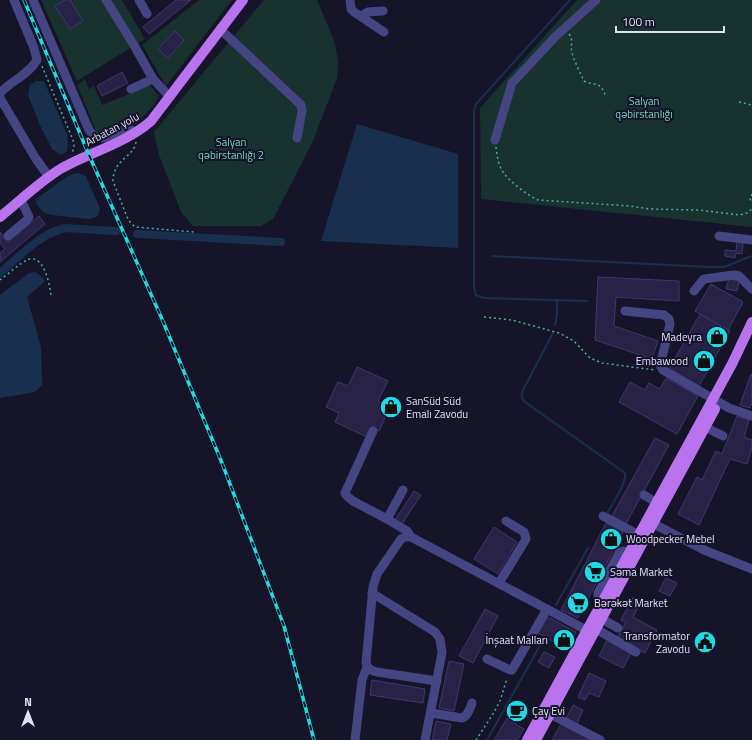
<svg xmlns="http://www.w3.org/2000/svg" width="752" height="740" viewBox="0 0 752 740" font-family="'Titillium Web',sans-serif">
  <rect width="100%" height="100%" fill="#161428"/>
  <g fill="#17322f">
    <path d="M41,0H122L145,39L77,81Z"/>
    <path d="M199,0H232L166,86L142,45Z"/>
    <path d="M264,0H317L335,43L338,62L337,78L313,141L273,219L261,226H193L181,212L159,155L154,132Z"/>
    <path d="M577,0H752V227L481,199L480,108Z"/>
    <path d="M85,79L89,89L94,86L102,105L150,85L159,96L154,105L136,124L102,134L96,131L77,85Z"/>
  </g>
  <g fill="#182f4d">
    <path d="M36,81H44L67,134L68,141L67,151L61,155L52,149L40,125L28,95L30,85Z"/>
    <path d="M357,124L458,154V248L321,241Z"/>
    <path d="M77,173L86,176L100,209L98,216L89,219L52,215L43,212L37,205L36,199L68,176Z"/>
    <path d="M36,272L44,279V282L27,297L41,347L42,385L35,392L0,398V295L29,273Z"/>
  </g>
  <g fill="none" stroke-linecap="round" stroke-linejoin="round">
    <g stroke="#182f4d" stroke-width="2">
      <path d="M570,0L476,104L474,111V287L476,295L484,298L587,301"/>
      <path d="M492,256L708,267H724L752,256"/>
      <path d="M555,325L557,314V300"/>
      <path d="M553,333L523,390C521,396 521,398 525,402L625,473C627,482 613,503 608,512"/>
      <path d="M556,605L588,548"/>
      <path d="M487,740L542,642"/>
    </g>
    <g stroke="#182f4d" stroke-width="8">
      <path d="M137,234L281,242"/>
      <path d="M0,273C19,257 41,233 65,228L116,231"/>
    </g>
  </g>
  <g fill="#282247" stroke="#3f3770">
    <path d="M65,0H70L83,21L70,29L55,6Z"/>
    <path d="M176,0H191L149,34L143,27Z"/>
    <path d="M175,31L184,40L168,58L158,49Z"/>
    <path d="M122,72L128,83L102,96L97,86Z"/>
    <path d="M39,216L45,224L0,262V253L5,249L0,243V232L8,242Z"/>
    <path d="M737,242L743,243L742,254L736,253L735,258L725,256V250L736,251Z"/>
    <path d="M598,277L679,281V301L616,297L614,326L658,341L652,359L595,340Z"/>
    <path d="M729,279L739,281L737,291L726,289Z"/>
    <path d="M711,284L743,302L728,330L695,311Z"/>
    <path d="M700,314L730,331L699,386L669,369Z"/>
    <path d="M357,367L388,381L378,401L390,407L379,431L371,427L367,437L335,422L339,413L326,407L338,382L348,386Z"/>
    <path d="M751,374L752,375V403L750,408L740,405Z"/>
    <path d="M666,378L698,396L677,434L619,402L630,382L645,390L649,383L660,389Z"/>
    <path d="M737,416L749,420L744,437L752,440V448L747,464L730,459L699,525L678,514L697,477L702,480L716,451L722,454Z"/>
    <path d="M655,438L669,445L626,524L612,516Z"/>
    <path d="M414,491L421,495L402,524L395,520Z"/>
    <path d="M606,523L623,532L578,618L561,610Z"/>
    <path d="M494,527L517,542L498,574L474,559Z"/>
    <path d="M666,578L677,583L670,596L659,591Z"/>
    <path d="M632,598L641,602L633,617L657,630L645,653L617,638L626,622L621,620Z"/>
    <path d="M485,609L498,616L473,663L459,656Z"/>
    <path d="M548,617L576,632L566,649L538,633Z"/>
    <path d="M607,640L631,653L623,668L599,656Z"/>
    <path d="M544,652L555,657L549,668L538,662Z"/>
    <path d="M449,661L464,664L454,711L439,708Z"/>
    <path d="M589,673L606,681L599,697L589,693L585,700L578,697Z"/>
    <path d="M372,680L425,689L423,703L370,695Z"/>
    <path d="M518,700L526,705L515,724L524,729L517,740H494Z"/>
    <path d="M573,705L583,710L577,724L566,719Z"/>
    <path d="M436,721L451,724L447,740H432Z"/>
    <path d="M561,724L593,740H552Z"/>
  </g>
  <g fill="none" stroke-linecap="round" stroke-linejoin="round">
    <g stroke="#40afa3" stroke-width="1.5" stroke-dasharray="2 3" stroke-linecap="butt">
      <path d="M569,34C574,41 570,46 572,53C575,63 580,72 584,81C597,87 600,80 606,97"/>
      <path d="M42,66L73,140L74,146L72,154"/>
      <path d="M739,102L752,105"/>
      <path d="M136,142C134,157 113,159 113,181L127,217L130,222L135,227L194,232"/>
      <path d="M496,147C497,155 498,165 503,172C508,180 528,196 538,200L630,206L650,209L698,210L740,215L747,213L752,209"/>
      <path d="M752,194L750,199L752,202"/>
      <path d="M0,280C7,275 20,263 27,260C44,252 50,286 51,296"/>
      <path d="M484,317L512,320L559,333L574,341L590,358L602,363L655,370"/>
      <path d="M476,740L493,714L500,701L507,678"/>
    </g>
    <g stroke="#444582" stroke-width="9">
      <path d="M33,0L89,130C104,152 119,120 135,132"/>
      <path d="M106,0L135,47L153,79L170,97"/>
      <path d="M139,0L147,14"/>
      <path d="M350,0L351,9L354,12L384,32"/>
      <path d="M361,16L368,12L383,11"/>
      <path d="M220,29L301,105L302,111L297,138"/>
      <path d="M131,89L153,79"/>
      <path d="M0,93C11,81 28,75 37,60L34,48L14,0"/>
      <path d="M0,98L36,159L49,177"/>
      <path d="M495,140L512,83L555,37L596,0"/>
      <path d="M8,236L27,220L29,217L21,200"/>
      <path d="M719,236L752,240"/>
      <path d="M694,291L702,281L704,279L734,275L739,276L752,289"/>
      <path d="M625,311L664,315L669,319L670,324L661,362V367L663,370L729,408L752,416"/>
      <path d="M705,427L723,436"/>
      <path d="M373,431L345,493L348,497L353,501L387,519"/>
      <path d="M403,490L387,519L407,531L411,537"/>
      <path d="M644,495L657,503"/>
      <path d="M603,516L639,535"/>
      <path d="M654,524L704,550L752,569"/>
      <path d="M499,583L526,539L524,532L506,521"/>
      <path d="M372,593L435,632L440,639L442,653L425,740"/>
      <path d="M602,603L598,598V593L619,553L623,551L630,552"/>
      <path d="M602,619L618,628"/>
      <path d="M596,629L636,652"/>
      <path d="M487,659L510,670H512L547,609"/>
      <path d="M437,681L377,672C371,671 368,669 366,663L373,587L377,574L401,539L405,537H411L592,633"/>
      <path d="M431,713L462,718C468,716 470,708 472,703"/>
      <path d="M550,714L600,740"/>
      <path d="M355,740L362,680L367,667"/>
    </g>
    <g stroke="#ba73ee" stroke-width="10">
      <path d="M0,217C20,201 40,181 62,168C91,152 126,143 151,121L243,0"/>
      <path d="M527,740L732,364L752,322"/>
      <path d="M536,740L715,409"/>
    </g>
    <g stroke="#22dae5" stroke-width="3.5">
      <path id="rail" d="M24,0L89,155L162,319L222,463L284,626L314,740"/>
    </g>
    <use href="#rail" stroke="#161428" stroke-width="2" stroke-dasharray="6" stroke-linecap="butt"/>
  </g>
  <defs>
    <g id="shop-disc" transform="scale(1.15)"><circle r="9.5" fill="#22dae5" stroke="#161428"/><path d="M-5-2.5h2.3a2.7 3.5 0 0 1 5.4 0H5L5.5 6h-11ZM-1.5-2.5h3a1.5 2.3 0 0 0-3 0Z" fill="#111"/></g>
    <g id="supermarket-disc" transform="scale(1.15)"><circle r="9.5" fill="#22dae5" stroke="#161428"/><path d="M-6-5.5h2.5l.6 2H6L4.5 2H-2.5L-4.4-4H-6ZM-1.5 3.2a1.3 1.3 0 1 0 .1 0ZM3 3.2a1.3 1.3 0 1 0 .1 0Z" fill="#111"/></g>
    <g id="civic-disc" transform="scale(1.15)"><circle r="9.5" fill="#22dae5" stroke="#161428"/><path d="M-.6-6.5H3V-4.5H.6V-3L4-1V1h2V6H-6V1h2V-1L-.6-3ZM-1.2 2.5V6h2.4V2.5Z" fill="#111"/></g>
    <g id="cafe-disc" transform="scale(1.15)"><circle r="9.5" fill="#22dae5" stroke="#161428"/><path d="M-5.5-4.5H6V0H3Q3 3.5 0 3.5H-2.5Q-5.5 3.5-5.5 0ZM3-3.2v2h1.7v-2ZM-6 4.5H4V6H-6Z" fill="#111"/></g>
  </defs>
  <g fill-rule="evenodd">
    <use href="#shop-disc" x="717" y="337"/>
    <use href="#shop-disc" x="704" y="361"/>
    <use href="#shop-disc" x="391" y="407"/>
    <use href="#shop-disc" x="611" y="539"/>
    <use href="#supermarket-disc" x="595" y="572"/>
    <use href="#supermarket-disc" x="578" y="603"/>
    <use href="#shop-disc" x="564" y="640"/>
    <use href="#civic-disc" x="705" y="642"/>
    <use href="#cafe-disc" x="517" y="711"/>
  </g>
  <g text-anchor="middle" stroke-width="4" stroke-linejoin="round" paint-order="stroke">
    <g font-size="11" fill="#72d4b7" stroke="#161428">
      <text x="644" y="105">Salyan<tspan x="644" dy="13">qəbirstanlığı</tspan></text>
      <text x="231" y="146">Salyan<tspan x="231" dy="13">qəbirstanlığı 2</tspan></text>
    </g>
    <g font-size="11" fill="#e1dffb" stroke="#161428">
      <text transform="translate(112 129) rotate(-28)" y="4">Arbatan yolu</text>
    </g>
    <g font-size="11" fill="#e1dffb" stroke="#161428" text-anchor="start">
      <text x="702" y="341" text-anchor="end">Madeyra</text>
      <text x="688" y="365" text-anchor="end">Embawood</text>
      <text x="406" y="405">SanSüd Süd<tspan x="406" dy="13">Emalı Zavodu</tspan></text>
      <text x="626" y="543">Woodpecker Mebel</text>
      <text x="610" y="576">Səma Market</text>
      <text x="594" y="607">Bərəkət Market</text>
      <text x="690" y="640" text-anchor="end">Transformator<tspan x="690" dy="13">Zavodu</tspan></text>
      <text x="548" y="644" text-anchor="end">İnşaat Malları</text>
      <text x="532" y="715">Çay Evi</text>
    </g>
  </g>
  <g transform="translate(28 712)" stroke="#161428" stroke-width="3" paint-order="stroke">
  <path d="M0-3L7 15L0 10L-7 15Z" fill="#e1dffb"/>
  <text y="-6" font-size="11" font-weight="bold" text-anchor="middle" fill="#e1dffb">N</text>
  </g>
  <path d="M616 26v6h108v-6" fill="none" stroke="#e1dffb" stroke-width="2"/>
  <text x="622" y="26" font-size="12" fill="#e1dffb" stroke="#161428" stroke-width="3" paint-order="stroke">100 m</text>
</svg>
